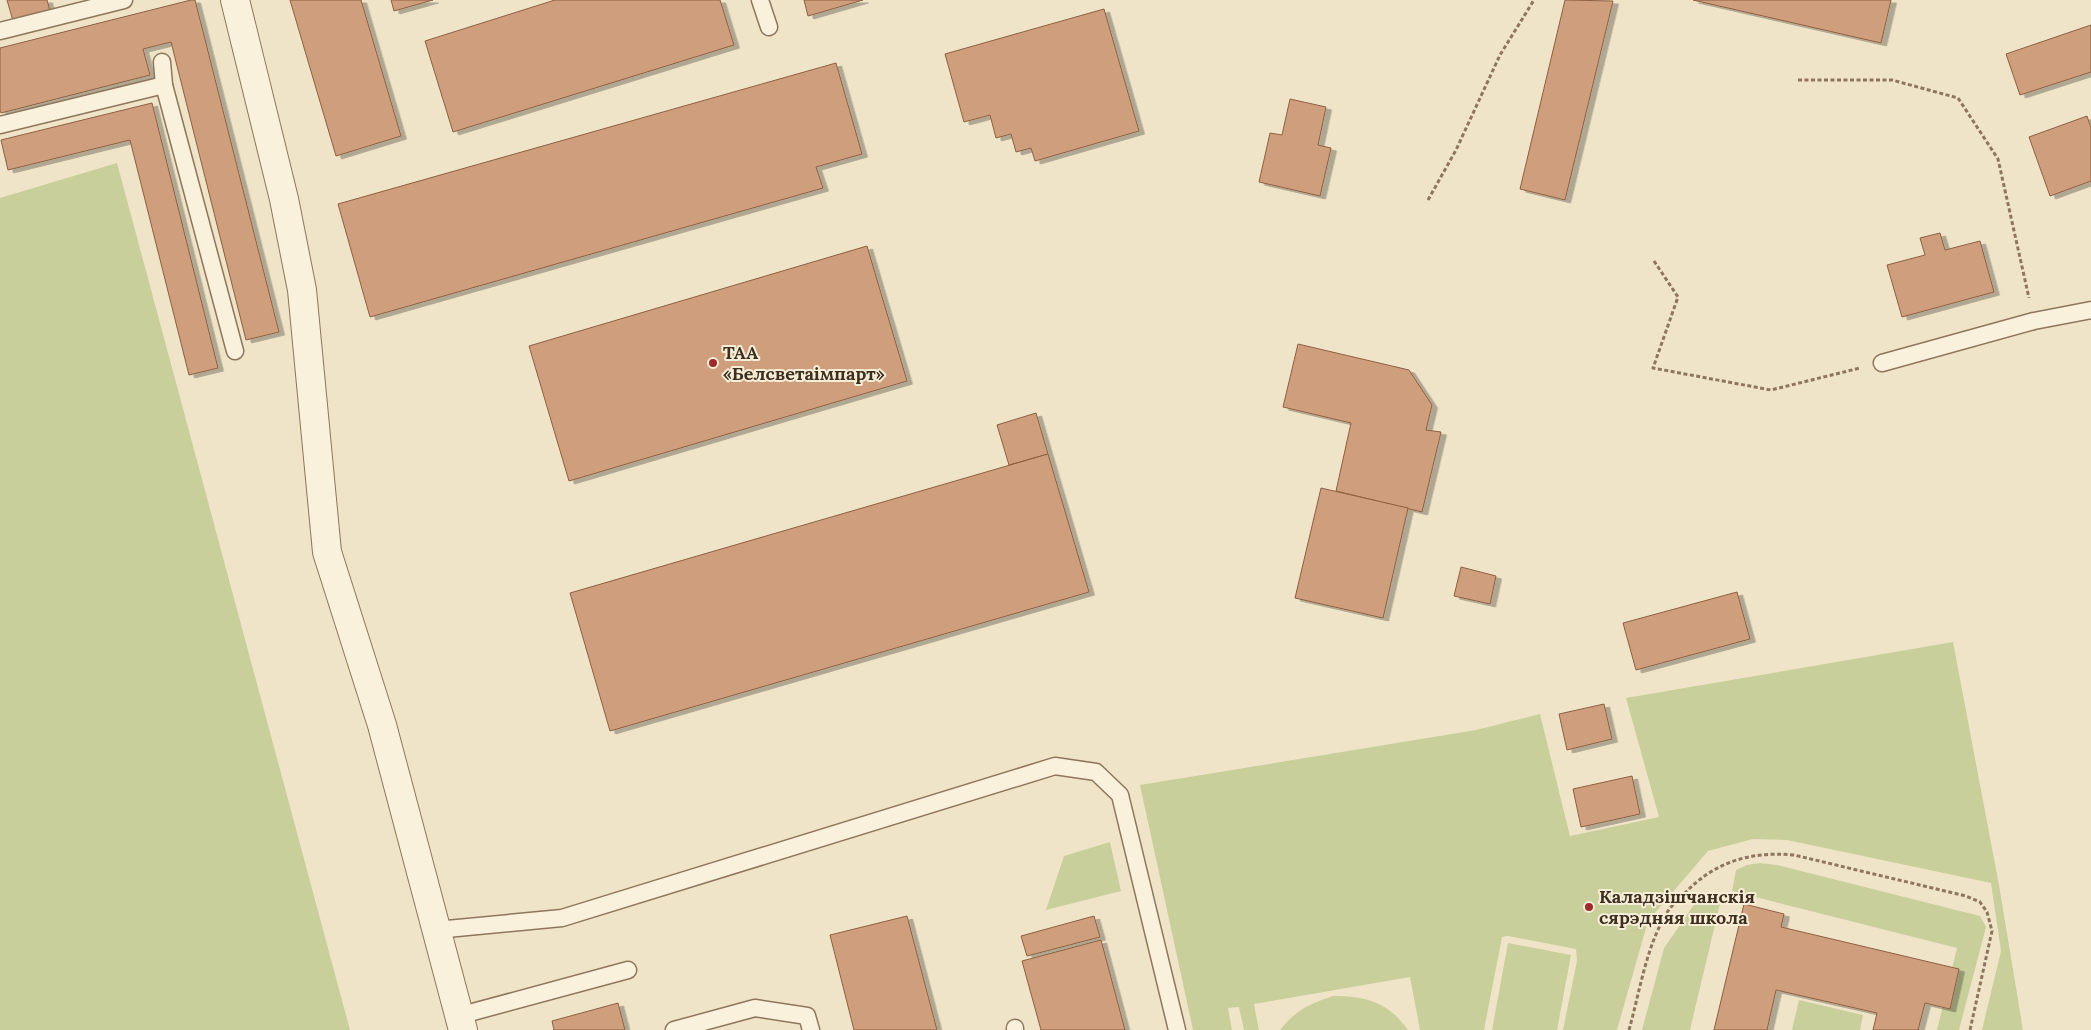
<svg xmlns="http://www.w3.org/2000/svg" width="2091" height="1030" viewBox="0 0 2091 1030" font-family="Lora,serif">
  <defs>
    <filter id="shadow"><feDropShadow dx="5.5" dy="3" stdDeviation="0" flood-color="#0004"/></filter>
  </defs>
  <rect width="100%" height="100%" fill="#f0e4c8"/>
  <g fill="#c9cf9b">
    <path d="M117,163L350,1030H0V198Z"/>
    <path d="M1953,642L1999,885L2023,1030H1982L2001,951L1991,883L1787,840L1753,839L1708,851L1648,921L1617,1030H1563L1577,961L1576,949L1508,936L1502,937L1484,1030H1420L1410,977L1254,1004L1259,1030H1244L1239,1007L1228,1008L1232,1030H1193L1140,785L1476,730L1540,714L1570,836L1659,817L1626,698Z"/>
    <path d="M1110,842L1121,891L1046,910L1064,856Z"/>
    <path d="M1760,863L1777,865L1980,916L1986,927L1959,1030H1937L1957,948L1732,891L1736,870L1747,865Z"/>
    <path d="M1722,895L1690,1030H1642L1664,948L1700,896Z"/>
    <path d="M1508,943L1571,955L1557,1030H1492Z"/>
    <path d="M1333,996C1366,996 1388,1002 1408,1030H1280C1296,1010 1309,1004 1333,996Z"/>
    <path d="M1799,1000L1863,1015L1860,1030H1792Z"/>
  </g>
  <g fill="#cf9f7d" stroke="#8d5f41" filter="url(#shadow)">
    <path d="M7,0H47L50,11L13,21Z"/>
    <path d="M191,0H195L279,332L246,340L171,42L143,49L150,75L1,113L0,111V48Z"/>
    <path d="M290,0H361L401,136L336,156Z"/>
    <path d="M391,0H433L394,11Z"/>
    <path d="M555,0H720L734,45L453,132L425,41Z"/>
    <path d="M804,0H863L808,16Z"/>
    <path d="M1565,0L1613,1L1565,200L1520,189Z"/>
    <path d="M1693,0H1891L1881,43Z"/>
    <path d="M1104,9L1139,131L1035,161L1031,148L1016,152L1011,134L996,138L990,115L964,122L945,54Z"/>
    <path d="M2091,25V72L2020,95L2006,54Z"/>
    <path d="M836,63L862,154L816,167L823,188L370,317L338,204Z"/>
    <path d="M1290,99L1326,107L1318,145L1331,148L1320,196L1259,182L1270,133L1282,135Z"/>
    <path d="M152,103L218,368L189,375L130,140L8,170L1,140Z"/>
    <path d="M2087,116L2091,128V181L2050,196L2029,137Z"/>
    <path d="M1940,233L1945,250L1980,241L1994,292L1902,317L1887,265L1925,255L1920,238Z"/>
    <path d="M867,246L907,381L569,481L529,346Z"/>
    <path d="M1298,344L1409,370L1432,405L1426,430L1441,432L1422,512L1336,491L1351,423L1283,407Z"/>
    <path d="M1036,413L1048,454L1009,465L997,425Z"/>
    <path d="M1048,454L1089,592L610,731L570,593Z"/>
    <path d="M1321,488L1408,508L1383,618L1295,598Z"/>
    <path d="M1461,567L1496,576L1490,604L1454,596Z"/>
    <path d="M1737,592L1750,639L1636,670L1623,623Z"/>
    <path d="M1604,704L1612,739L1567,750L1559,714Z"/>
    <path d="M1632,776L1640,814L1581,827L1573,789Z"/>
    <path d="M1744,904L1784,914L1781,927L1959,969L1950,1009L1925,1003L1918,1030H1873L1877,1013L1776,990L1767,1030H1714Z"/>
    <path d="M907,916L937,1030H854L830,935Z"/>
    <path d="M1094,916L1100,937L1027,956L1021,936Z"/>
    <path d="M1101,940L1125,1030H1041L1022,961Z"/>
    <path d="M618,1003L625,1030H554L552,1021Z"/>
  </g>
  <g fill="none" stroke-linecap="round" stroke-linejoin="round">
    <g stroke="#8d765c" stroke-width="19">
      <g id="service">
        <path d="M760,0L769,27"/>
        <path d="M0,31L124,0"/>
        <path d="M162,62L164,85L235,351"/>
        <path d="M0,125L164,85"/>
        <path d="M1882,363L2034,321L2091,310"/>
        <path d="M436,930L562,918L1055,766L1096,772L1120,795L1177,1030"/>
        <path d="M458,1016L628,970"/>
        <path d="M1015,1028V1030"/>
        <path d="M674,1030L755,1008L807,1016L811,1030"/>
      </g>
    </g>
    <g stroke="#8d765c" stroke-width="30">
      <path id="minor" d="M235,0L284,199L302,290L327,552L382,725L463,1030"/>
    </g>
    <g stroke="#8d765c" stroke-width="3" stroke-dasharray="4 2.5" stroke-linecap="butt">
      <path d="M1798,80H1892L1958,98L1998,159L2029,298"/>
      <path d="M1428,200L1456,150L1500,55L1534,0"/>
      <path d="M1654,261L1678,297L1653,368L1771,390L1860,368"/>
      <path d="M1629,1030C1640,991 1646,946 1668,911C1672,905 1679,899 1684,894C1714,862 1750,851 1794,855L1966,896L1980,902L1987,912L1992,931L1970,1030"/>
    </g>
    <use href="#service" stroke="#faf1dc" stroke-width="16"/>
    <use href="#minor" stroke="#faf1dc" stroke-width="28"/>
  </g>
  <g fill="#9e2a2b" stroke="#f7eed8" stroke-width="2">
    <circle cx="713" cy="363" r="5"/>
    <circle cx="1589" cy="907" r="5"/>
  </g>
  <g text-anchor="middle" stroke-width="4" stroke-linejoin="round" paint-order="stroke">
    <g font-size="18" font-weight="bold" fill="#3d2e20" stroke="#f7eed8" text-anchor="start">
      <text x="723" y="359">ТАА<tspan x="723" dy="21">«Белсветаімпарт»</tspan></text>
      <text x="1599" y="903">Каладзішчанскія<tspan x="1599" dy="21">сярэдняя школа</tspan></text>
    </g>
  </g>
</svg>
